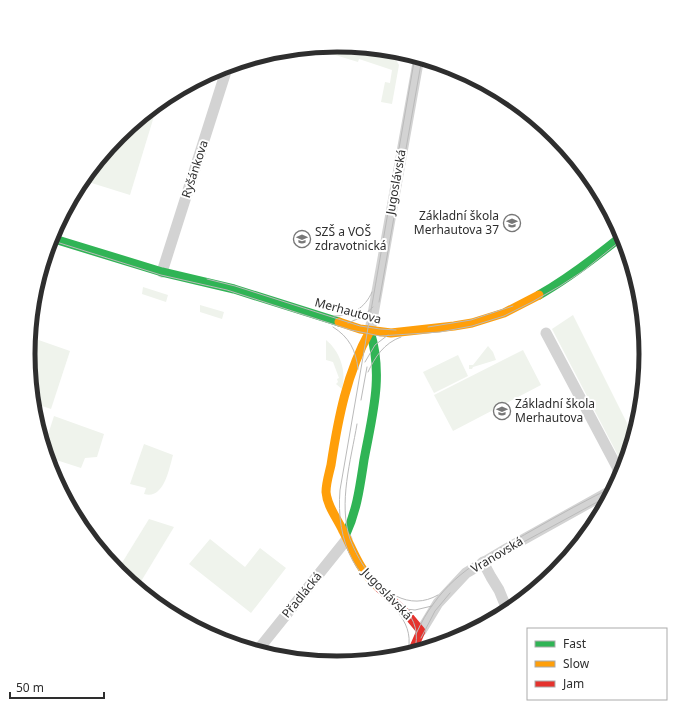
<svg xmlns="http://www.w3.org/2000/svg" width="675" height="708" viewBox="0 0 675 708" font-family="'Noto Sans',sans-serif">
  <rect width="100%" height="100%" fill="#fff"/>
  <g fill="#eff3ec">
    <path d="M338,45L379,49L392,53L399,65L392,104L381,102L385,82L390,83L392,70L359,59L358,62L309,47Z"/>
    <path d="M158,103L130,195L82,180L119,135Z"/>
    <path d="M143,287L168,295L166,302L142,294Z"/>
    <path d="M200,305L224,312L222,319L200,312Z"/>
    <path d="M573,315L634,437L626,463L623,465L552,329Z"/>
    <path d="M30,337L70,351L51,409L33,403L28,354Z"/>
    <path d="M326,340C340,351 347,372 342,389L336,384L338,382L337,379L339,378L333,362L326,360Z"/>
    <path d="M488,346L493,352L496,360L473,367L472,369H469V365H473Z"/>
    <path d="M523,350L541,385L453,431L434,395Z"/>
    <path d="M458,355L468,376L434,393L423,372Z"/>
    <path d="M54,416L104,434L97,457L85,458L81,468L47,457L44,447Z"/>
    <path d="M144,444L173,455C169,469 164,500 144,494L146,488L130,484Z"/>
    <path d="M149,519L174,527L137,588L117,571Z"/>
    <path d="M210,539L245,567L260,548L286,568L251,613L189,564Z"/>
  </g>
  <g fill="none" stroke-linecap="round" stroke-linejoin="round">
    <g stroke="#d3d3d3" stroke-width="11">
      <path d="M162,272L228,65"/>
      <path d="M370,331L419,57"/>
      <path d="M546,333L617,467L620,480"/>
      <path d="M483,562L491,577L499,590L508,612"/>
      <path d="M421,631L438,603L466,573L508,548L614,489"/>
      <path d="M257,651L347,539"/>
    </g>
    <g stroke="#30b455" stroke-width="9">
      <path d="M51,238L162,272L234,289L339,322"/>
      <path d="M539,295C569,278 596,257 623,235"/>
      <path d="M346,534C357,510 360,486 364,460C372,416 384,376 370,331"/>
    </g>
    <g stroke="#ff9f0a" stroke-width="9">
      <path d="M339,322L360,329L391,333L454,326L472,323L504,313L539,295"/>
      <path d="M370,331C347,372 338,419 331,465C329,474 326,483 326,492C327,506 337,518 343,531C355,554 358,568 378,587"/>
    </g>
    <path stroke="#e5322d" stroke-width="9" d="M378,587L407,614L421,631L411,654"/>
    <g stroke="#bababa" stroke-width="1">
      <path d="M50,240L161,275L227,290L351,330L380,336L440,332L472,326L504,316L532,302L560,286L583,271L624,238"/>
      <path d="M207,279L235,286L360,326L380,329L396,330"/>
      <path d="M379,302L422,58"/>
      <path d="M334,316C352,316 365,308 372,292"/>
      <path d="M348,323L362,317L373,307"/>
      <path d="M333,327C349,337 356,350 358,369"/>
      <path d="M428,327L471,320L513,306"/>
      <path d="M365,362L375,345L388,335"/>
      <path d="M368,372C375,357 384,343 401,337"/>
      <path d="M361,400L367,367"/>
      <path d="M357,424C351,460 338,503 350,539C355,552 362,565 371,576C392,600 426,613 414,653"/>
      <path d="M518,545L612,494"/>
      <path d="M396,596C410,603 424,603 438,595"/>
      <path d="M405,609L415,610L432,606"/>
      <path d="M416,634C421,623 427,612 434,603C458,569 496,551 531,531C559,515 588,499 617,485"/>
      <path d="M421,638L435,611L450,593"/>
      <path d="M407,655C417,622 391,606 372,586C365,578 358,570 353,561C341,539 338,515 340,490L415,56"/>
    </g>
  </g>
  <defs>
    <g id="school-ring" transform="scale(0.9)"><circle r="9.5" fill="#fff" stroke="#777" stroke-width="1.5"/><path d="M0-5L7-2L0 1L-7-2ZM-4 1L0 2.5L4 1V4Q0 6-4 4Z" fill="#777"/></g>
    <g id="university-ring" transform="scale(0.9)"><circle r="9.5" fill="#fff" stroke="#777" stroke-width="1.5"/><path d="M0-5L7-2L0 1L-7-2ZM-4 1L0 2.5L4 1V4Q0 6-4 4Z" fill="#777"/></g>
  </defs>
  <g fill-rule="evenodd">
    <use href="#school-ring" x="512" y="223"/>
    <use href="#university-ring" x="302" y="239"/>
    <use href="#school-ring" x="502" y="411"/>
  </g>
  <g text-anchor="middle" stroke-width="4" stroke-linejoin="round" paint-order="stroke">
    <g font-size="12" fill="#2e2e2e" stroke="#fff">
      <text transform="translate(195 169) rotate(-72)" y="4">Ryšánkova</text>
      <text transform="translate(396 182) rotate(-80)" y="4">Jugoslávská</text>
      <text transform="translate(348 311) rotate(15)" y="4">Merhautova</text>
      <text transform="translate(497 555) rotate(-31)" y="4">Vranovská</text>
      <text transform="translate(387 594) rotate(46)" y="4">Jugoslávská</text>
      <text transform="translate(302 595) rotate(-51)" y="4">Přadlácká</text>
    </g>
    <g font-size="12" fill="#2e2e2e" stroke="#fff" text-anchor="start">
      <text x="499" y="220" text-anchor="end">Základní škola<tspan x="499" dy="14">Merhautova 37</tspan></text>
      <text x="315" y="236">SZŠ a VOŠ<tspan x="315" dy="14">zdravotnická</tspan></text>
      <text x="515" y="408">Základní škola<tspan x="515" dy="14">Merhautova</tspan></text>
    </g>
  </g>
  <path d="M0 0H675V708H0ZM35 354a302 302 0 1 1 604 0a302 302 0 1 1-604 0Z" fill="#fff" fill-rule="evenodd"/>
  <path fill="none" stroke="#2e2e2e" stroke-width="5" d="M35 354a302 302 0 1 1 604 0a302 302 0 1 1-604 0Z"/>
  <rect x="527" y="628" width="140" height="72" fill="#ffffff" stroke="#ababab"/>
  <rect x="535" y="641" width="20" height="6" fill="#30b455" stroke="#ababab"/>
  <text x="563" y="648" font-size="12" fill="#2e2e2e">Fast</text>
  <rect x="535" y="661" width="20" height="6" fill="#ff9f0a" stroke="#ababab"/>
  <text x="563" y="668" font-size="12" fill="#2e2e2e">Slow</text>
  <rect x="535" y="681" width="20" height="6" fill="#e5322d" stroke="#ababab"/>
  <text x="563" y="688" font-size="12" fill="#2e2e2e">Jam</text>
  <path d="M10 692v6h94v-6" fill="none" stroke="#2e2e2e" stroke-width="2"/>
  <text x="16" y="692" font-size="12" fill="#2e2e2e" stroke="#ffffff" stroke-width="3" paint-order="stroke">50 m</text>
</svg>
